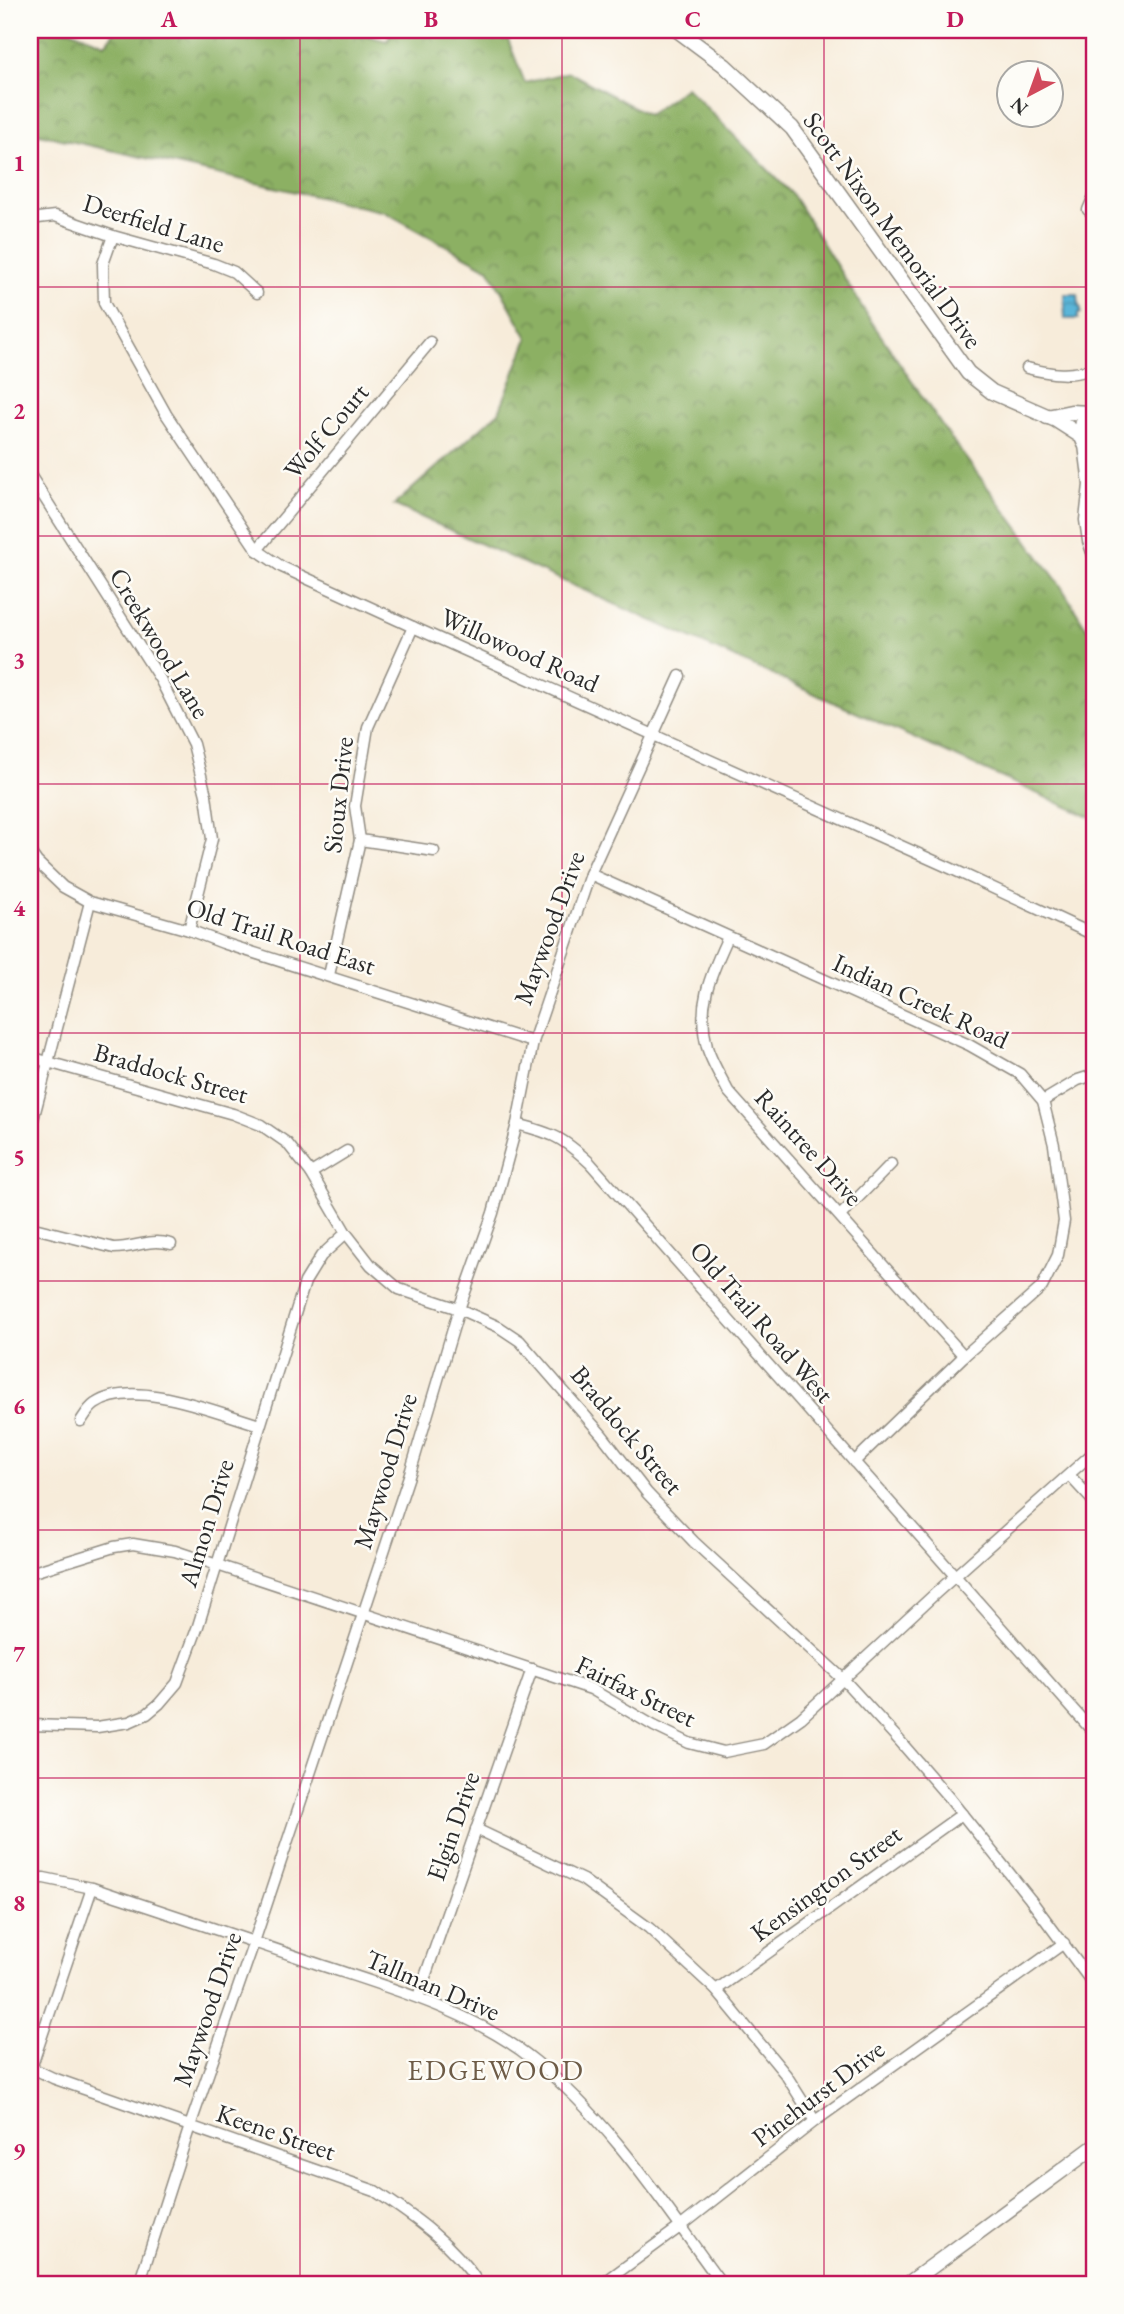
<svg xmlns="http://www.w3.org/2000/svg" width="1124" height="2314" viewBox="0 0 1124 2314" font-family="'EB Garamond',serif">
  <defs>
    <pattern id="forest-crowns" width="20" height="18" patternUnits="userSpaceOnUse" patternTransform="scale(1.75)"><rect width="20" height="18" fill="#8cb064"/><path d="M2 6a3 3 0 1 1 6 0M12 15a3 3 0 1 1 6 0" fill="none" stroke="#738f53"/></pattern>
    <pattern id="water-waves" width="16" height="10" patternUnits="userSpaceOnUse" patternTransform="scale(1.75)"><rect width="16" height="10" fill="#5ab5d8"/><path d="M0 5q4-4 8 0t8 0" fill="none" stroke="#4b93af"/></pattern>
  </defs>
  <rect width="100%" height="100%" fill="#fdfcf7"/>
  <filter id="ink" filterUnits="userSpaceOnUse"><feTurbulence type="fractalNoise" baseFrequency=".0143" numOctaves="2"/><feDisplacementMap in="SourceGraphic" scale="14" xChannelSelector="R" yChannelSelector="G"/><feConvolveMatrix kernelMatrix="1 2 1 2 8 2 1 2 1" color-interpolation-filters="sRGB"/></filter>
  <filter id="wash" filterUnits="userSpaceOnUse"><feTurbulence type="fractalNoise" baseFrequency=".00686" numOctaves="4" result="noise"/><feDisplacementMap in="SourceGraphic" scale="28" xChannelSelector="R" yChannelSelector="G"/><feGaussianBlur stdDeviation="1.57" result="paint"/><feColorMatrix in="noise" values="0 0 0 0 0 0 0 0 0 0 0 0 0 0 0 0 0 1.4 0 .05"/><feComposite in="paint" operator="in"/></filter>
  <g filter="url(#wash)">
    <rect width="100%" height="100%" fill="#f7ecda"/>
    <path fill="url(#forest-crowns)" stroke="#5c6e48" stroke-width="2" d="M30,30H70L105,44L116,30H345L387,41L392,30H490L508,40L525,83L569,72L648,115L686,87L793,195L867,315L944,429L1059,583L1094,640V819L394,505L499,412L528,338L489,269L385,212L30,132Z"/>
    <path fill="url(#water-waves)" stroke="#427082" stroke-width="2" d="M1064,294H1078L1079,307L1081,308V313L1078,314V319H1065Z"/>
  </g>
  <g filter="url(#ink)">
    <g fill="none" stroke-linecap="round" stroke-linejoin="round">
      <g stroke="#918c82" stroke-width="13">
        <g id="minor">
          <path d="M1094,196L1088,210L1094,213"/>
          <path d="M30,219L55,216L113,236L214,264L234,272L257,293"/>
          <path d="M113,236L103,264L104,303L166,414L257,550L282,567L413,627L950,868L1094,935"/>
          <path d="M1027,368C1050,374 1072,377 1094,368"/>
          <path d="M1084,445L1089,485L1085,520L1088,541L1094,558"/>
          <path d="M30,475L160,679L193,744L206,795L212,839L189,930"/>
          <path d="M257,550L430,342"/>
          <path d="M360,840L434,851"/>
          <path d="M30,852L37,862L63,887L90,902L189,930L223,943L533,1042"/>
          <path d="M590,874L969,1045L1020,1074L1043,1101L1054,1145L1064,1221L1058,1255L1042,1287L964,1356L854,1462"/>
          <path d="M728,937C711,974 696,1005 707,1047C711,1061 721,1077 728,1091L964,1356"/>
          <path d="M329,975L360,840L355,806L368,727L413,627"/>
          <path d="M30,1057L233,1114L261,1125L287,1143L311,1173L346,1233L371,1265L399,1289L459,1309L499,1327L520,1341L602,1435L647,1493L694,1542L843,1679L899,1740L950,1799L1030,1899L1094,1985"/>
          <path d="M1043,1101L1078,1080L1094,1075"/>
          <path d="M517,1124C554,1134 562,1137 590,1163L1094,1733"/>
          <path d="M30,1131L90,902"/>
          <path d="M311,1173L347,1151"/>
          <path d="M840,1216L891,1164"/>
          <path d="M30,1227L114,1248C136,1248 148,1238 171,1244"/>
          <path d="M81,1421C85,1415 89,1408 95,1404C134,1377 218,1413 260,1425"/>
          <path d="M1069,1475L1094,1502"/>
          <path d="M30,1573L114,1547L133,1544L175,1551L591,1689L654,1726L689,1743L724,1752L764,1744L801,1718L936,1593L1094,1452"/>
          <path d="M30,1725L97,1727L129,1722L147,1714L159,1704L177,1683L198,1626L305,1282L321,1256L346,1233"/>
          <path d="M476,1829L583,1880L649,1928L716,1990L786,2075L815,2121"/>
          <path d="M30,1878H44L92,1888C167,1913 243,1938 318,1964C393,1989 473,2011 535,2061C611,2121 665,2207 722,2284"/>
          <path d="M716,1990L962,1814"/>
          <path d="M418,1997L532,1669"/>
          <path d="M30,2067L53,2078L375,2191C415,2217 453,2244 479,2284"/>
          <path d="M30,2071L92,1888"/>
          <path d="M139,2284L190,2126L254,1942L411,1470L459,1309L493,1213L517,1124L533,1042L590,874L680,676"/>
          <path d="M602,2284L680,2227L815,2121L1064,1943"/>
        </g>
      </g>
      <g stroke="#918c82" stroke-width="17">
        <g id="major">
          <path d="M677,30L724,65L792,128L968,373L992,392L1056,420L1081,436"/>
          <path d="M1094,410C1077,421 1078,442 1094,453"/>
          <path d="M1047,417L1071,412L1089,413"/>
          <path d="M908,2284L1094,2147"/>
        </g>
      </g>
      <use href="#minor" stroke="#fff" stroke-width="10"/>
      <use href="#major" stroke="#fff" stroke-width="14"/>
    </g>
  </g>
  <path fill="none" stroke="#c2185b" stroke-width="2" stroke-opacity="0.55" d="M300,30V2284M562,30V2284M824,30V2284M30,287H1094M30,536H1094M30,784H1094M30,1033H1094M30,1281H1094M30,1530H1094M30,1778H1094M30,2027H1094"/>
  <g text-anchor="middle" stroke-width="5" stroke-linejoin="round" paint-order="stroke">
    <g font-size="26" fill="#2b2b2b" stroke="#fdfcf7">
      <text transform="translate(154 223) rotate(17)" y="9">Deerfield Lane</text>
      <text transform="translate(893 230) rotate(54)" y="9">Scott Nixon Memorial Drive</text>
      <text transform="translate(326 431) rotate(-50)" y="9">Wolf Court</text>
      <text transform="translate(160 643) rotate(59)" y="9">Creekwood Lane</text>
      <text transform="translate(520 650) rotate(24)" y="9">Willowood Road</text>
      <text transform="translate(338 795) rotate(-84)" y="9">Sioux Drive</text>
      <text transform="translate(549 928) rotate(-70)" y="9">Maywood Drive</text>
      <text transform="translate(281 936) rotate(18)" y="9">Old Trail Road East</text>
      <text transform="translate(921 1001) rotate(25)" y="9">Indian Creek Road</text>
      <text transform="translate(171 1073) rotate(16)" y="9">Braddock Street</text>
      <text transform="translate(809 1147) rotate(48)" y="9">Raintree Drive</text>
      <text transform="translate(762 1322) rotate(49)" y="9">Old Trail Road West</text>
      <text transform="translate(627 1430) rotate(50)" y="9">Braddock Street</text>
      <text transform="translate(385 1471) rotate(-73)" y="9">Maywood Drive</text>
      <text transform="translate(206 1523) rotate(-73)" y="9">Almon Drive</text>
      <text transform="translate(636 1691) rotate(26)" y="9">Fairfax Street</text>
      <text transform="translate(453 1826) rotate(-71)" y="9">Elgin Drive</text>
      <text transform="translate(826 1883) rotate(-36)" y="9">Kensington Street</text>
      <text transform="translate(433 1985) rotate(23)" y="9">Tallman Drive</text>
      <text transform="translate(207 2009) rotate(-71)" y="9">Maywood Drive</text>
      <text transform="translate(818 2093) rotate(-37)" y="9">Pinehurst Drive</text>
      <text transform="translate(276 2132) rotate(19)" y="9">Keene Street</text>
    </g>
    <g font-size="28" letter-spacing="2" fill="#6e5c47" stroke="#fdfcf7">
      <text x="496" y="2080">EDGEWOOD</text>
    </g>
  </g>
  <rect width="1124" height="2314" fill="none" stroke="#fdfcf7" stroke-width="77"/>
  <g transform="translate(1030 94) rotate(221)"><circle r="33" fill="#fdfcf7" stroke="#a9a8a5" stroke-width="2"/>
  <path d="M0-5L12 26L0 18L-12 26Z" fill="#d1495b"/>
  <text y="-10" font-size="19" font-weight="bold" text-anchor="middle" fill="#2b2b2b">N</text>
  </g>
  <rect x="38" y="38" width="1048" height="2238" fill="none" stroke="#c2185b" stroke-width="2.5"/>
  <g font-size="23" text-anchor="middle" font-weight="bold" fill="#c2185b">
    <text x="169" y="27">A</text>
    <text x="431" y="27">B</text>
    <text x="693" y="27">C</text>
    <text x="955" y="27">D</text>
    <text x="19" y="171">1</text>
    <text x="19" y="419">2</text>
    <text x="19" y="668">3</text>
    <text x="19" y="916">4</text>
    <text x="19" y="1165">5</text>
    <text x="19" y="1414">6</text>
    <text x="19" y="1662">7</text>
    <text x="19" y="1911">8</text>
    <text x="19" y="2159">9</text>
  </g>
</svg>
